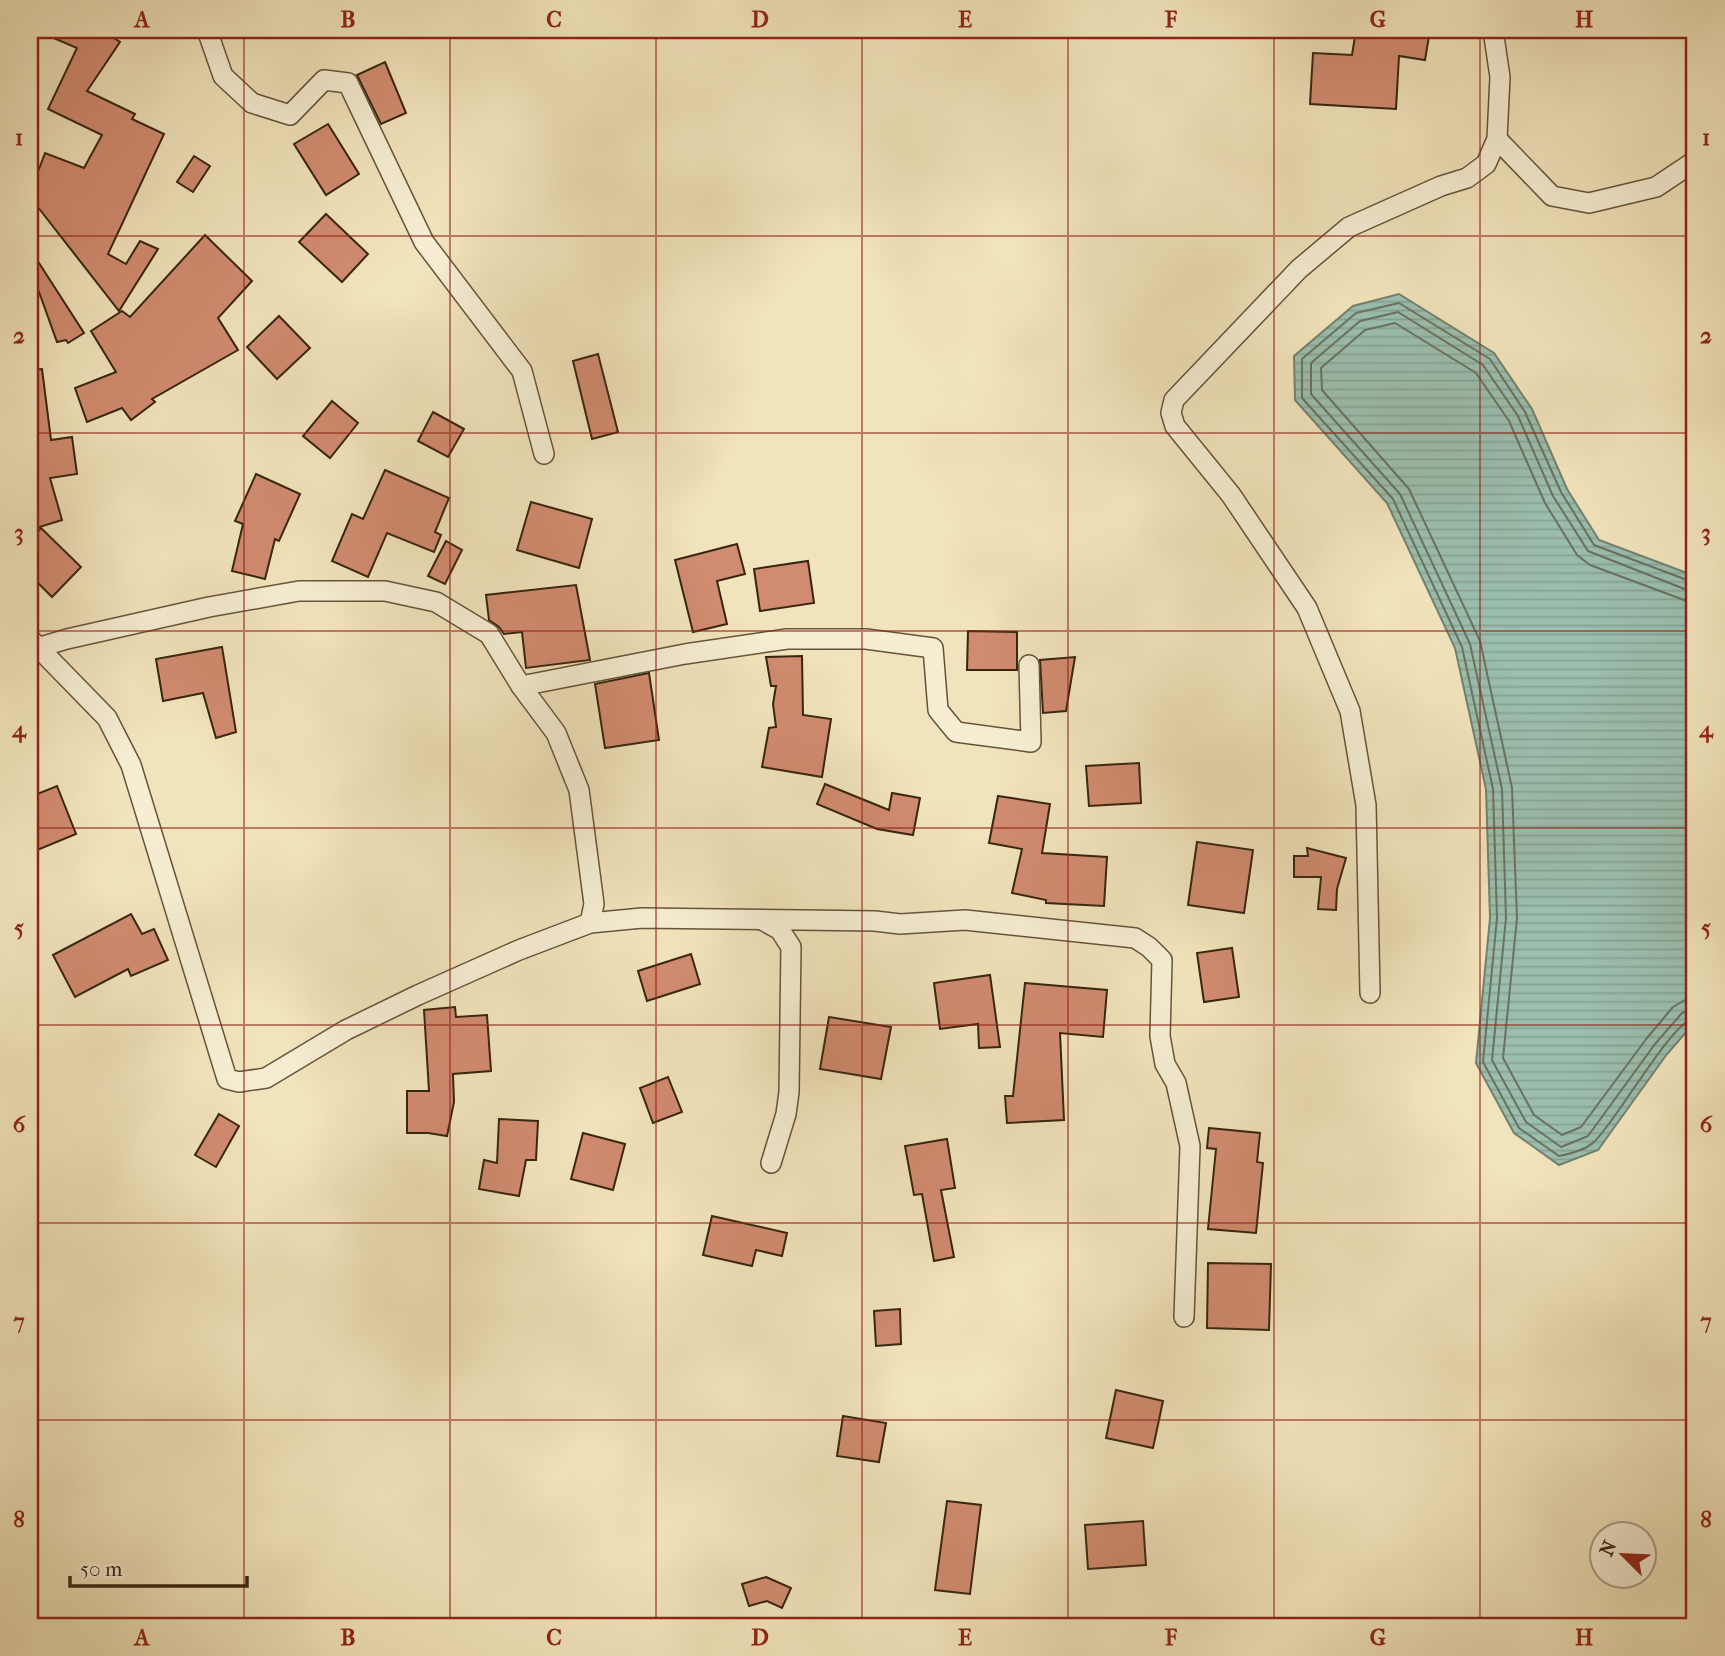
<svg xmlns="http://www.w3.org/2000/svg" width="1725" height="1656" viewBox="0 0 1725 1656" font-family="'IM FELL French Canon',serif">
  <defs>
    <pattern id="water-rules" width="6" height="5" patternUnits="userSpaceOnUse" patternTransform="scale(1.75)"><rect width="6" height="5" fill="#9bbeae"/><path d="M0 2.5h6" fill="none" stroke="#86a394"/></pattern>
  </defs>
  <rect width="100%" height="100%" fill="#f1e3bb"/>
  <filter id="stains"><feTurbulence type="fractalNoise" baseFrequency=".00286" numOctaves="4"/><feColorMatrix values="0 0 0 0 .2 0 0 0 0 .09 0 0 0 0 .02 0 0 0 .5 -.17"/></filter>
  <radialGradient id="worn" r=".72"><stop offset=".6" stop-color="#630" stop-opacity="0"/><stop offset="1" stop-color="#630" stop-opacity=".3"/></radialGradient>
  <path fill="url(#water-rules)" stroke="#73816e" stroke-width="2" d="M1399,294L1494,353L1532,409L1567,489L1599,540L1695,576V1022L1667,1054L1598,1150L1559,1165L1514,1133L1476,1063L1490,918L1486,789L1455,648L1387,503L1295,400L1294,356L1353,306Z"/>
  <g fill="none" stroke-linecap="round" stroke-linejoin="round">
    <g stroke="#69725e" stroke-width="2">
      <path d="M1695,583L1594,545L1561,492L1525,412L1490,359L1399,303L1356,313L1302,359V398L1393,499L1462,647L1493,789L1497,918L1483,1062L1519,1128L1559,1156C1569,1154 1587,1149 1594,1142C1616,1122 1672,1020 1695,1018"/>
      <path d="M1695,591L1687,590L1588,551L1553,496L1518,416L1483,365L1398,312L1360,321L1311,363V394L1400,494L1470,644L1502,789L1506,918L1492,1060L1526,1122L1561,1147L1588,1136L1655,1044L1682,1013L1695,1009"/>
      <path d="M1695,602L1684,600L1590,565L1577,555L1545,503L1509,421L1476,373L1395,323L1365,330L1321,368L1322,390L1409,489L1480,641L1512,788L1517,918L1503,1058L1534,1115L1562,1135L1581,1127L1647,1038L1673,1007L1685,1000L1695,999"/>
    </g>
  </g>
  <g fill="#d18b70" stroke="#37250f" stroke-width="2">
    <path d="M35,30H102L120,42L87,91L135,114L132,119L164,134L108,254L126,264L140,241L158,249L119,311L30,197V173L36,177L45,153L84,168L102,135L48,109L77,48Z"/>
    <path d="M1356,30H1430L1425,60L1399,56L1396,109L1310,104L1313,53L1352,55Z"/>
    <path d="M385,62L406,113L381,124L357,75Z"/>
    <path d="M328,124L359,174L326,195L294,144Z"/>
    <path d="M194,156L210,166L193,192L177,182Z"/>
    <path d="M326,214L368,254L342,282L299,242Z"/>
    <path d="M205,235L252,281L218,318L238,350L152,399L155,402L131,420L122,408L87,422L75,388L116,372L91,331L122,311L130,317Z"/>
    <path d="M30,249L84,333L68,343L66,340L57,342L39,292L30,295Z"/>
    <path d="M279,316L310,348L277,379L247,347Z"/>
    <path d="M598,354L618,432L592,439L573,361Z"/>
    <path d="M42,369L51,440L72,437L77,474L50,478L62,520L30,530V370Z"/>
    <path d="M332,401L358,423L330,458L303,436Z"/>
    <path d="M433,412L464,429L448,457L418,441Z"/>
    <path d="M385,470L449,498L435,532L441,535L434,552L387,533L368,577L332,561L352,514L363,519Z"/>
    <path d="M256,474L300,494L279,541L275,539L265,579L232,571L243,524L235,521Z"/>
    <path d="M531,502L592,519L579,568L517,550Z"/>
    <path d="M41,528L81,567L52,597L30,575V540Z"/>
    <path d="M446,541L462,550L445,584L428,576Z"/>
    <path d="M737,544L745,574L717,581L727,624L693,632L675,560Z"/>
    <path d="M808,561L814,603L760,611L754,569Z"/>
    <path d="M576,585L590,660L526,668L522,632L504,634L499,627L489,620L486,595Z"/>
    <path d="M968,631L1017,632V670H967Z"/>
    <path d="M222,647L236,732L216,738L203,693L163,701L156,659Z"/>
    <path d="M802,656L803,715L831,719L822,777L762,767L769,728L776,727L773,704L776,686H771L766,657Z"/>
    <path d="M1075,657L1066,711L1043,713L1040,660Z"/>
    <path d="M649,673L659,740L605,748L595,684Z"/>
    <path d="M1139,763L1141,803L1089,806L1086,766Z"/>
    <path d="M825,784L889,810L892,793L920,798L913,835L877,829L817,804Z"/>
    <path d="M57,786L76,834L30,853V797Z"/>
    <path d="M998,796L1050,804L1042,853L1107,857L1104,906L1046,903V900L1012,893L1022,849L989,843Z"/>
    <path d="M1197,842L1253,850L1244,913L1188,905Z"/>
    <path d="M1307,848L1346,858L1337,889L1336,910L1318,909L1321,877H1294V856H1308Z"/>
    <path d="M131,914L142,934L154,929L168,960L131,976L128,969L75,997L53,955Z"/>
    <path d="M1232,948L1239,997L1204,1002L1197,953Z"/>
    <path d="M691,954L700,984L647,1001L638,971Z"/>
    <path d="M990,975L1000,1047L979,1048L978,1024L940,1029L934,983Z"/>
    <path d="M1025,983L1107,990L1103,1037L1060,1033L1064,1120L1007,1123L1005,1096H1013Z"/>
    <path d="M455,1007L456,1017L487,1015L491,1071L453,1074L454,1102L447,1136L428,1133H407V1091H429L424,1010Z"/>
    <path d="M829,1017L891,1027L881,1079L820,1069Z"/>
    <path d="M668,1077L682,1112L653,1123L640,1088Z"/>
    <path d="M219,1114L239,1126L216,1167L195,1155Z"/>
    <path d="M499,1119L538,1121L536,1160H526L519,1196L479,1189L484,1160L497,1163Z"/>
    <path d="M1209,1128L1260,1133L1257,1162L1263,1163L1256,1233L1208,1229L1216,1149L1207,1148Z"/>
    <path d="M583,1133L625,1144L613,1190L571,1179Z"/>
    <path d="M947,1139L955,1188L941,1190L954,1257L934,1261L922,1194L914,1195L905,1146Z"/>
    <path d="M712,1216L787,1233L782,1256L756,1250L752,1266L703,1255Z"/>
    <path d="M1208,1263L1271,1264L1269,1330L1207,1328Z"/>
    <path d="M900,1309L901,1344L876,1346L874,1311Z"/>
    <path d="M1116,1390L1163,1401L1153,1448L1106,1438Z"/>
    <path d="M843,1416L886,1423L879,1462L837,1456Z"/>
    <path d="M947,1501L981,1505L970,1594L935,1590Z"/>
    <path d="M1143,1521L1146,1565L1088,1569L1085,1525Z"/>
    <path d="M766,1577L791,1588L782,1608L767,1601L749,1606L742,1584Z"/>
  </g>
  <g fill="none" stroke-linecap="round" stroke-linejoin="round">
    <g stroke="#66543a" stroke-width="22">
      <g id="minor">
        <path d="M207,30L223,76L252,103L290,115L324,80L348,83L424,242L522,371L544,454"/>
        <path d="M1497,139L1552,196L1589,203L1656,187L1695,161"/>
        <path d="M30,639L107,718L131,765L227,1079L239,1082L266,1078L346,1030L418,995L519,950L590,923L642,918L875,921L900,924L965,920L1135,938L1149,947L1162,960L1160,1036L1165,1064L1176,1083L1190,1146L1184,1317"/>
        <path d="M37,648L67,639L209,607L299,591H385L436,602L489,634L521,686L556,733L579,790L594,904L590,923"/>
        <path d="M521,686L685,654L787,639H866L933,648L938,710L956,732L1031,742L1029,665"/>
        <path d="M764,921L780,930L791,947L789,1092L786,1114L771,1163"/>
        <path d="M1370,993L1366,805L1350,711L1307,608L1231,495L1175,426L1171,413L1174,400L1299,269L1349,227L1441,186L1467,178L1486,164L1497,139L1500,77L1493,30"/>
      </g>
    </g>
    <use href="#minor" stroke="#f6edd3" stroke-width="19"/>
  </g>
  <path fill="none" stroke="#8f2418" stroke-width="2" stroke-opacity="0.55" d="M244,30V1626M450,30V1626M656,30V1626M862,30V1626M1068,30V1626M1274,30V1626M1480,30V1626M30,236H1695M30,433H1695M30,631H1695M30,828H1695M30,1025H1695M30,1223H1695M30,1420H1695"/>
  <rect width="1725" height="1656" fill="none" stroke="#f1e3bb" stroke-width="77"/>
  <g transform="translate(1623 1555) rotate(294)"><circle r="33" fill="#f6edd3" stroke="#aa9d85" stroke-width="2"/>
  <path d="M0-5L12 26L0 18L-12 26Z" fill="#8f2418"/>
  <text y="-10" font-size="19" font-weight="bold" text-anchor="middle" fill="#37250f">N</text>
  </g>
  <path d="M70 1576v10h177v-10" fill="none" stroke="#37250f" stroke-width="3.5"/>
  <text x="80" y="1576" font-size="21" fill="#37250f" stroke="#f6edd3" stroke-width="5" paint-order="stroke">50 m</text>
  <rect x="38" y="38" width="1648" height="1580" fill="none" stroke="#8f2418" stroke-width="2.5"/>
  <g font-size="23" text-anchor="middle" font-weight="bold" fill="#8f2418">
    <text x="142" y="27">A</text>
    <text x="348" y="27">B</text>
    <text x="554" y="27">C</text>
    <text x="760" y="27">D</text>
    <text x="965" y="27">E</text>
    <text x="1171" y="27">F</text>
    <text x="1378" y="27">G</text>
    <text x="1584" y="27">H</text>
    <text x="19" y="145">1</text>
    <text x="1706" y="145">1</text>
    <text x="19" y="343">2</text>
    <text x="1706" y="343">2</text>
    <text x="19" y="540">3</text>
    <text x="1706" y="540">3</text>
    <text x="19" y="737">4</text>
    <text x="1706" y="737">4</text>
    <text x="19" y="935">5</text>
    <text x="1706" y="935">5</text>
    <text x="19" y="1132">6</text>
    <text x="1706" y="1132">6</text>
    <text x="19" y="1329">7</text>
    <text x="1706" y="1329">7</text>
    <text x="19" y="1527">8</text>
    <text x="1706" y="1527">8</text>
    <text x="142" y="1645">A</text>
    <text x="348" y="1645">B</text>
    <text x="554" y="1645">C</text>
    <text x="760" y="1645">D</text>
    <text x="965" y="1645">E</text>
    <text x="1171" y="1645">F</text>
    <text x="1378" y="1645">G</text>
    <text x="1584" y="1645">H</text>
  </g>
  <rect width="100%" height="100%" filter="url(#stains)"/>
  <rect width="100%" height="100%" fill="url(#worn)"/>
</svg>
